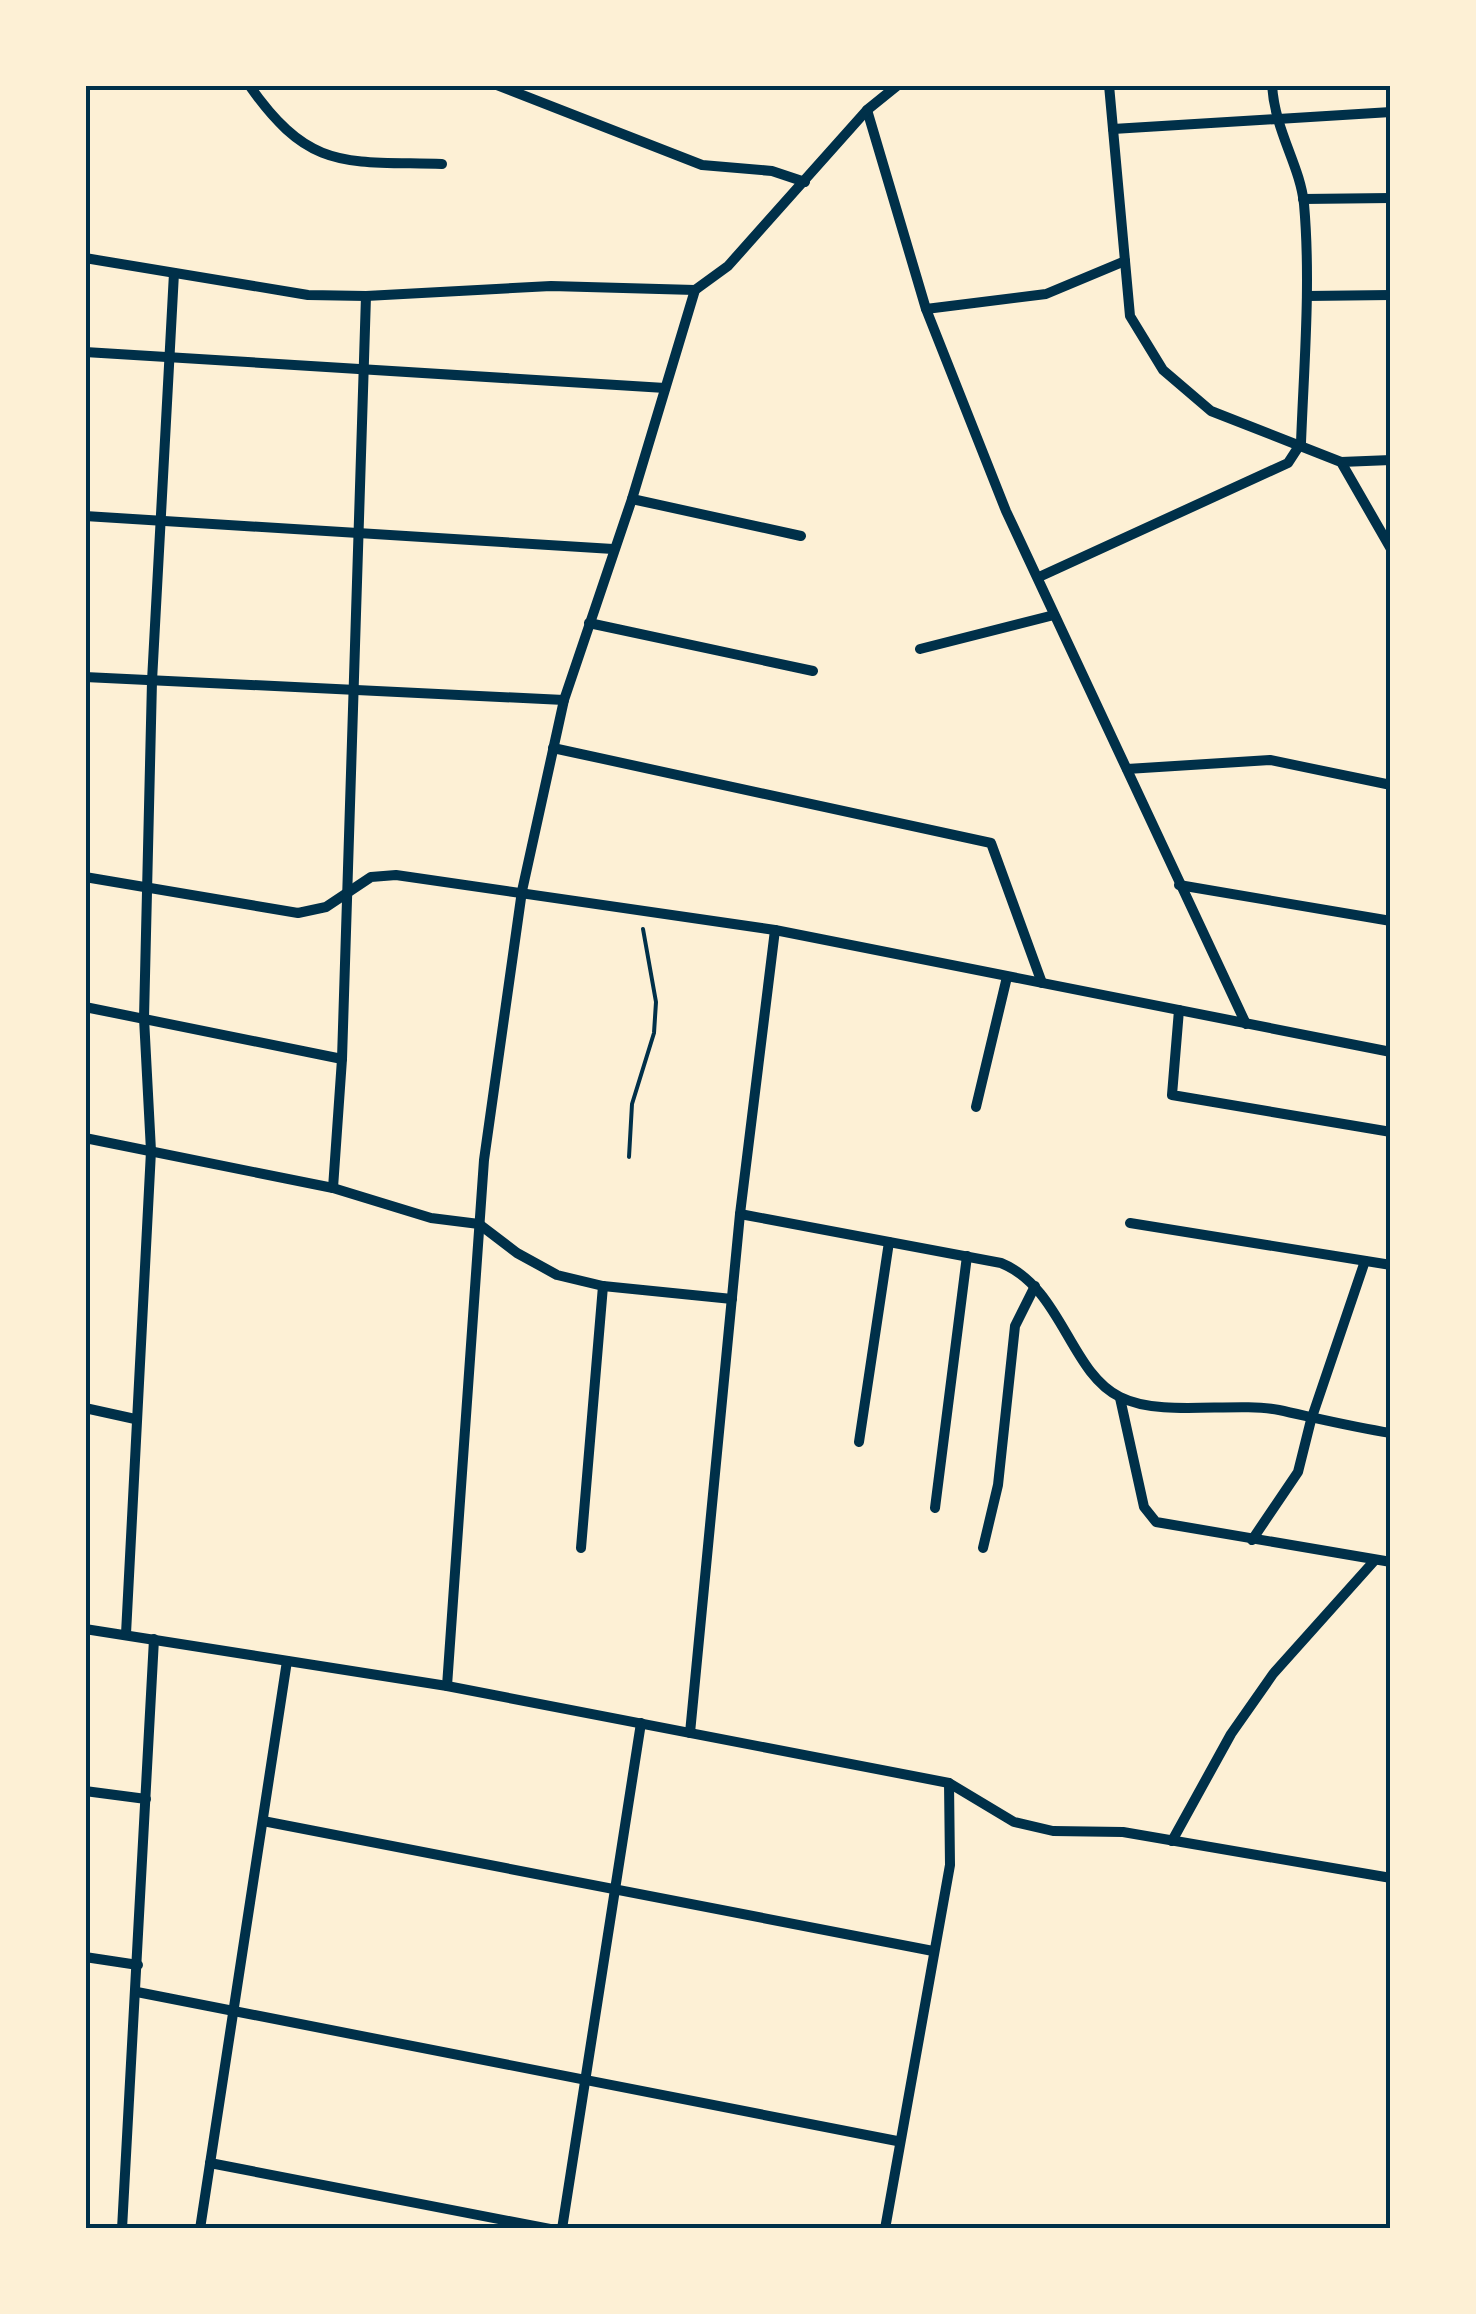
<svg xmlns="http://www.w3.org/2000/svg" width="1476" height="2314" viewBox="0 0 1476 2314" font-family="Mulish,sans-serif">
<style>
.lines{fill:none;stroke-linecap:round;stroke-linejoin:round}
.path{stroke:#003049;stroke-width:4}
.minor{stroke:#003049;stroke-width:10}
.neatline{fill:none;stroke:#003049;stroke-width:4}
</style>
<rect width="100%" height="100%" fill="#fdf0d5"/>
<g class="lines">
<!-- path -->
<path class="path" d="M629 1157 632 1104 654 1033 656 1002 643 929"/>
<!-- minor -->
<g class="minor">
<path d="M249 85C310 172 345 161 442 164"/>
<path d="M497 85 702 165 772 171 805 182"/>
<path d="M1109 85 1130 316 1163 370 1211 411 1341 462 1391 549"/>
<path d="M867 110 926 309 1006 511 1246 1024"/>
<path d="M1113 129 1391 112"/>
<path d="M1303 199 1391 198"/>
<path d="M85 258 308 295 366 296 551 286 695 290"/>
<path d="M1307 296 1391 295"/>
<path d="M926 309 1046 294 1125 261"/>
<path d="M85 352 665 388"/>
<path d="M1341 462 1391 460"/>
<path d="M632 499 801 536"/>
<path d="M85 516 613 549"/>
<path d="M1039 577 1288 463 1301 443C1304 364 1311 283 1304 204 1300 165 1275 132 1272 85"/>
<path d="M589 623 813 671"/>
<path d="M920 649 1054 615"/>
<path d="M85 677 564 700"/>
<path d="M553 748 991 843 1042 983"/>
<path d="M1127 769 1270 760 1391 785"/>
<path d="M85 877 298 913 326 907 371 877 396 875 775 930 1391 1052"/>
<path d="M1179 885 1391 921"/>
<path d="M85 1007 342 1059"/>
<path d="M1179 1010 1172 1095 1391 1132"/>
<path d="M976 1107 1007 977"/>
<path d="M85 1138 333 1188 431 1218 479 1224 517 1253 557 1275 603 1286 732 1299"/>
<path d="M333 1188 342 1059 366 296"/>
<path d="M740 1214 1001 1263C1062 1288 1070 1373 1120 1397 1162 1418 1233 1401 1279 1410 1316 1418 1353 1427 1391 1433"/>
<path d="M1130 1223 1391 1265"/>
<path d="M1120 1398 1144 1507 1156 1522 1391 1562"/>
<path d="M85 1408 135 1419"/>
<path d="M859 1442 889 1242"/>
<path d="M935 1508 967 1256"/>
<path d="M1252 1540 1298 1472 1311 1420 1365 1261"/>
<path d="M581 1548 603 1286"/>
<path d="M983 1548 998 1485 1015 1326 1035 1286"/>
<path d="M85 1629 447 1686 949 1783 1014 1822 1053 1831 1123 1832 1391 1878"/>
<path d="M126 1634 151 1151 144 1018 152 681 174 273"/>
<path d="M447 1686 484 1160 522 891 564 700 632 499 695 290 728 266 867 110 898 85"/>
<path d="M690 1733 740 1214 775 930"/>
<path d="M85 1791 146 1799"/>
<path d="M263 1821 933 1951"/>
<path d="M1172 1841 1231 1734 1273 1674 1375 1560"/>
<path d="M85 1957 138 1965"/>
<path d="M137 1992 897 2141"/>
<path d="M210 2163 550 2229"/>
<path d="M122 2229 154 1639"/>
<path d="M200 2229 287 1661"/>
<path d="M562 2229 641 1723"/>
<path d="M885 2229 950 1865 949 1783"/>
</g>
</g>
<!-- border -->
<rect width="1476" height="2314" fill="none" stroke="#fdf0d5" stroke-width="175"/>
<rect x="88" y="88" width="1300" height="2138" class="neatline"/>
</svg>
